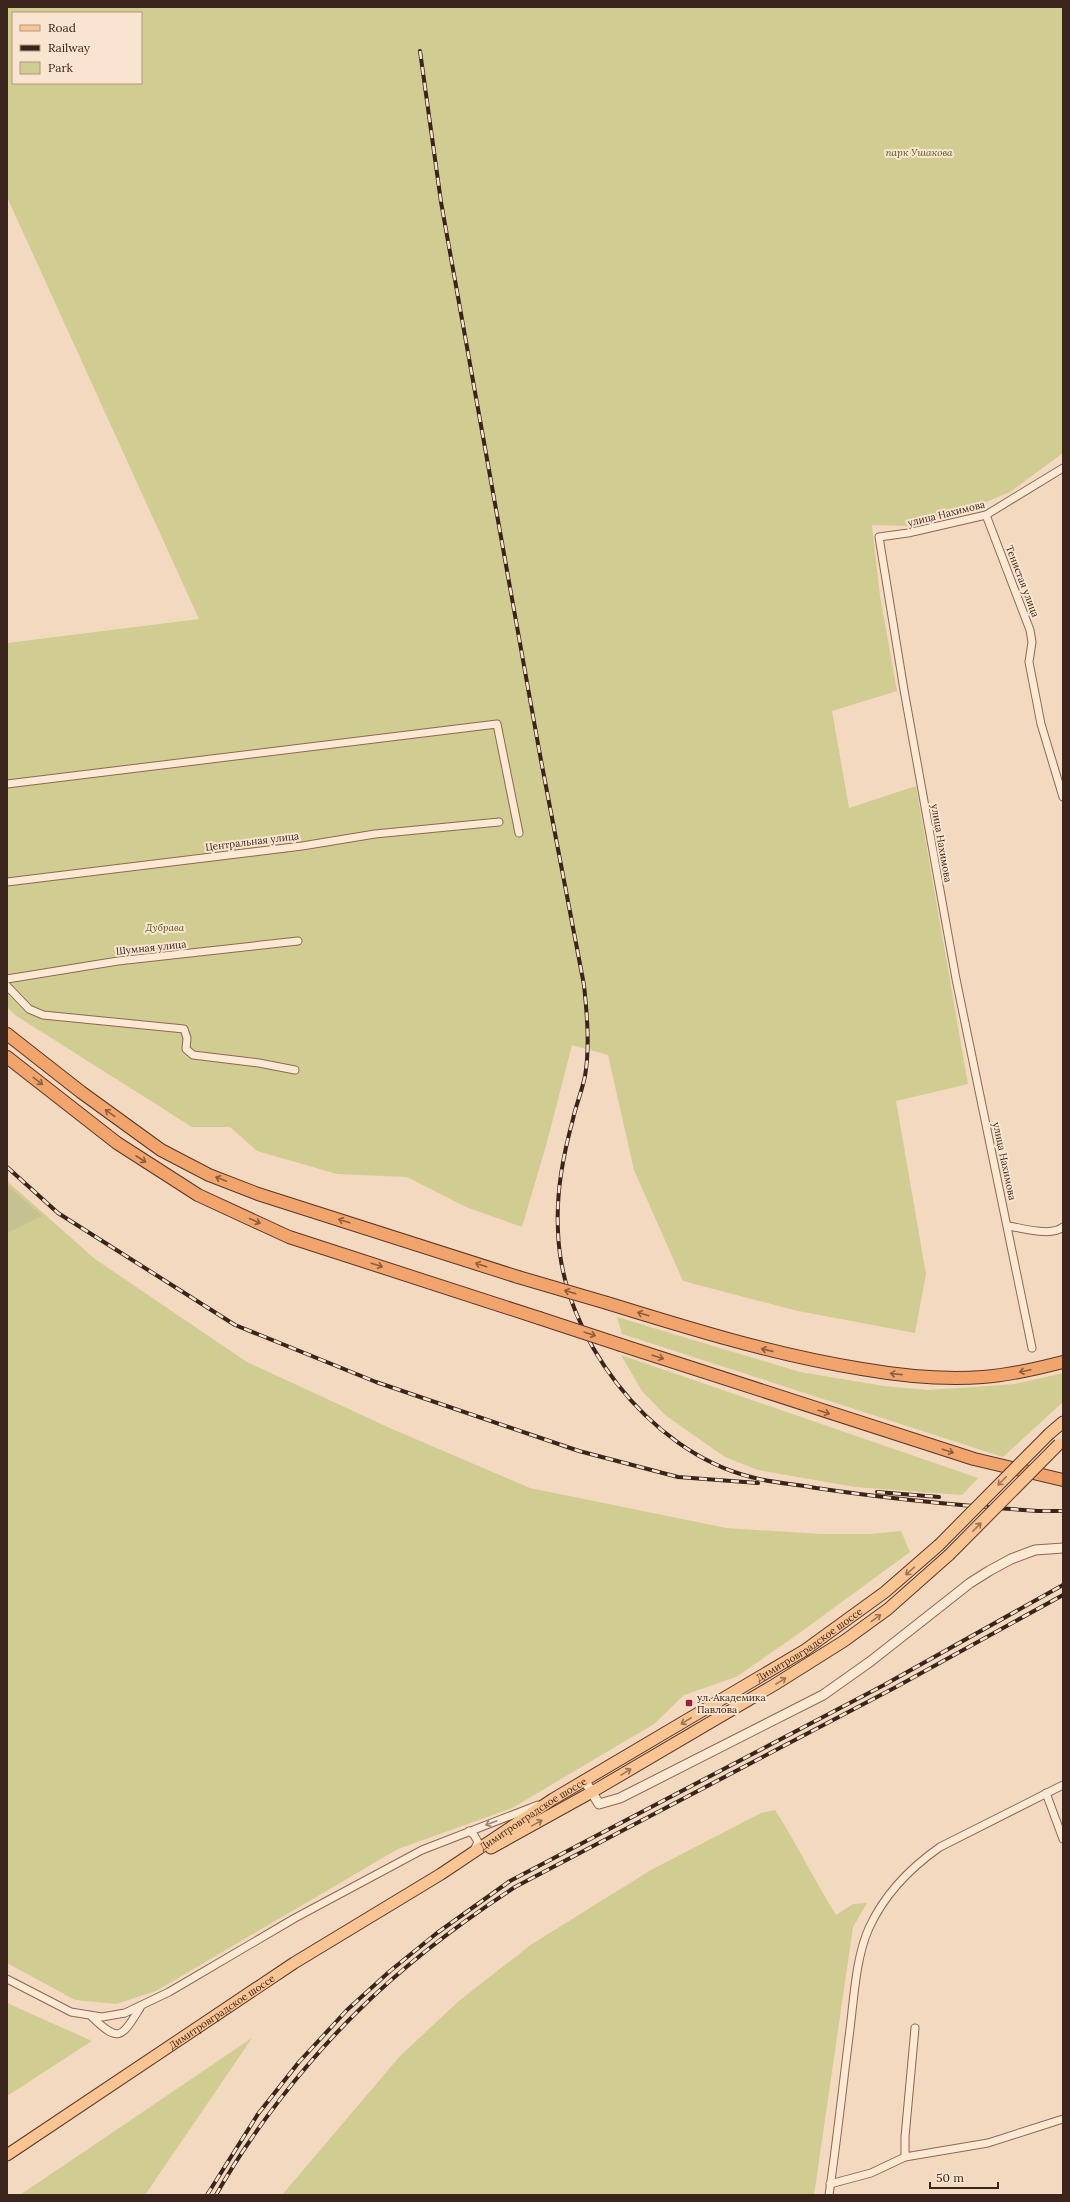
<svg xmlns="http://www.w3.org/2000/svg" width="1070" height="2202" viewBox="0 0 1070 2202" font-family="Lora,serif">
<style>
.green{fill:#d1cc92;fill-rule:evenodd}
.cemetery{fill:#c5c192}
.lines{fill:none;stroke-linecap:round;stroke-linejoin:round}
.minor-casing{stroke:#8d6855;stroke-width:9}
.tertiary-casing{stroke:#8d6855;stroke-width:11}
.primary-casing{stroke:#5a372a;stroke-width:13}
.trunk-casing{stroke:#5a372a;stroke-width:14}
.minor{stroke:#fce8d3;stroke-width:7}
.tertiary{stroke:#fce8d3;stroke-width:9}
.primary{stroke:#fac593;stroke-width:11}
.trunk{stroke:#f2a46d;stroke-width:12}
.rail-casing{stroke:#3b241b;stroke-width:4}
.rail{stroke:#f9e5cf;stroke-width:2.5;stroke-dasharray:8;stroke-linecap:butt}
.primary-bridge-casing{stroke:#5a372a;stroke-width:13;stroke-linecap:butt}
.trunk-bridge-casing{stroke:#5a372a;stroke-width:14;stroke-linecap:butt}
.primary-bridge{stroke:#fac593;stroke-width:11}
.trunk-bridge{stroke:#f2a46d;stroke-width:12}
.oneway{stroke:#8d5e40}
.oneway2{stroke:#9a7457}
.oneway3{stroke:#9c8677}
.poi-dot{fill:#a21f3a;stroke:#f9e5cf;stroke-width:1.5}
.labels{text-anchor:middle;stroke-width:4;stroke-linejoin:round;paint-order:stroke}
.park-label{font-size:10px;font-style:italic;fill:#565920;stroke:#f9e5cf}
.street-label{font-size:10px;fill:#3b241b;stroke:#f9e5cf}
.poi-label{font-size:10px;fill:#3b241b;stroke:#f9e5cf;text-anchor:start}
</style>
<rect width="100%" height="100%" fill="#f2d9bf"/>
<!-- green -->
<g class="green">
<path d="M7 7H1063V453L1010 492 959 513 910 526 872 525 880 596 897 691 832 711 849 808 916 786 968 1084 896 1101 926 1274 915 1333 798 1311 683 1281 634 1170 608 1055 572 1045 547 1142 522 1227 466 1207 407 1177 337 1174 257 1151 230 1127H192L15 1015 7 1007V643L199 619 7 197ZM13 13H141V83H13Z"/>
<path d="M7 1181 95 1259 247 1362 392 1429 530 1488 726 1528 821 1534H870L901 1531 910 1552 794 1637 736 1677 684 1695 654 1724 512 1808 398 1849 156 1991 116 2004 75 2000 7 1963Z"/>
<path d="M617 1317 800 1372 884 1386 927 1390 975 1387 1015 1384 1063 1373V1402L1003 1457 622 1334Z"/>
<path d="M621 1355 978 1478 962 1495 855 1487 758 1470 725 1457 665 1415 642 1391Z"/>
<path d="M775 1810C797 1844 814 1880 836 1915L853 1904 867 1903 853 1927 814 2195H282L400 2056 460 2000 532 1944 651 1870 761 1813Z"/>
<path d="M7 2003 92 2041 7 2096Z"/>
<path d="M252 2038 145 2195H20Z"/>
</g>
<!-- cemetery -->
<path class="cemetery" d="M7 1185 42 1216 7 1233Z"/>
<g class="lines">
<defs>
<g id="minor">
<path d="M986 515 1030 630 1032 642 1029 662 1041 724 1063 797"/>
<path d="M7 784 497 724 519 833"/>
<path d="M7 882 302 846 375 834 499 822"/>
<path d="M7 979 118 961 298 941"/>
<path d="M7 986 29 1009 43 1015 184 1029 187 1038 186 1049 193 1055 259 1063 295 1070"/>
<path d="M1008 1226C1023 1228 1051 1237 1063 1227"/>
<path d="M1032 1348 956 979 904 690 879 537 908 533 986 515 1063 468"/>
<path d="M1046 1793 1063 1839"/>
<path d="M469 1831 474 1835 478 1842 474 1850"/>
<path d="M7 1979 71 2012 102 2017 125 2013 169 1992 295 1918 422 1850 538 1805"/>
<path d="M92 2017C119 2043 121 2038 140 2008"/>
<path d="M915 2028 905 2137V2157L988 2143 1063 2119"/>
<path d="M830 2184 871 2173 905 2157"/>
<path d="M829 2195C837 2140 843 2084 850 2029 854 1997 856 1957 869 1928 885 1893 910 1868 940 1847L1063 1785"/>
</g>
<path id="tertiary" d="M585 1781 599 1804 620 1798 823 1695 871 1661 970 1583 989 1571 1011 1559 1035 1550 1063 1548"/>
<g id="primary">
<path d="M1049 1434 1063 1422"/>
<path d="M491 1848 592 1792 774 1685 844 1641 888 1609 949 1555"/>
<path id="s1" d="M7 2155 294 1963 441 1874 553 1799 805 1650 885 1592 939 1545"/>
</g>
<g id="trunk">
<path d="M7 1034 81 1092 161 1150 209 1175 258 1194 518 1277"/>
<path d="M7 1057 117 1143 198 1195 289 1237 539 1318"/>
<path d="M607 1303C691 1329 775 1355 862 1369 902 1376 942 1380 983 1377 1010 1375 1036 1369 1063 1362"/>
<path d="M621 1345 974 1459 1063 1480"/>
</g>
</defs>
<!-- minor casing -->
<use href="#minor" class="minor-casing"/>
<!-- tertiary casing -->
<use href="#tertiary" class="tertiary-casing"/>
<!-- primary casing -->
<use href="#primary" class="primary-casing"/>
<!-- trunk casing -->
<use href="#trunk" class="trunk-casing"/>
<!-- minor -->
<use href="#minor" class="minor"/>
<!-- tertiary -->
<use href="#tertiary" class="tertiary"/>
<!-- primary -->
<use href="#primary" class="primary"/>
<!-- trunk -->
<use href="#trunk" class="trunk"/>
<defs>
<g id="rail">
<path d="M420 51 441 202 540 755 584 985C587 1014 590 1047 585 1076 582 1091 576 1105 573 1119 563 1156 556 1192 558 1231 561 1336 648 1451 751 1477 772 1483 795 1484 816 1488 890 1499 964 1506 1038 1511H1063"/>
<path d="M7 1167 58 1213 235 1325 376 1382 579 1451 678 1477 758 1483"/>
<path d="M877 1492 939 1497"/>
<path d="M207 2195 258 2114 299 2062 347 2010 390 1971 437 1933 510 1881 884 1685 1063 1585"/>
<path d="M216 2195C252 2131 306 2062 358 2011 405 1964 460 1923 515 1887L896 1687 1063 1595"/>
</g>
</defs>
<!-- rail casing -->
<use href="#rail" class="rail-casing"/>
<!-- rail -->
<use href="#rail" class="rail"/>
<defs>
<g id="primary-bridge">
<path d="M939 1545 1049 1434"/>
<path d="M949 1555 1059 1444"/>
</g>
<g id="trunk-bridge">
<path d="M518 1277 607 1303"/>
<path d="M539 1318 621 1345"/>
</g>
</defs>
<!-- primary-bridge casing -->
<use href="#primary-bridge" class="primary-bridge-casing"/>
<!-- trunk-bridge casing -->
<use href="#trunk-bridge" class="trunk-bridge-casing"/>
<!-- primary-bridge -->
<use href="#primary-bridge" class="primary-bridge"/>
<!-- trunk-bridge -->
<use href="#trunk-bridge" class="trunk-bridge"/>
</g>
<!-- one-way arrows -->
<defs><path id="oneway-shaft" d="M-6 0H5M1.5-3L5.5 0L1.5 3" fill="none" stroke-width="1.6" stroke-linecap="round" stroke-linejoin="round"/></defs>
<g class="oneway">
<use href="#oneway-shaft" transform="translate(38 1081) rotate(38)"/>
<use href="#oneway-shaft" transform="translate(110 1113) rotate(-144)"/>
<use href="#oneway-shaft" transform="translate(141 1159) rotate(33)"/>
<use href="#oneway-shaft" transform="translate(221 1179) rotate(-158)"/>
<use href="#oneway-shaft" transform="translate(255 1221) rotate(24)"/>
<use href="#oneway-shaft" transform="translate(344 1221) rotate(-162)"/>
<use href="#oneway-shaft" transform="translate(377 1265) rotate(18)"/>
<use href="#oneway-shaft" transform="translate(481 1265) rotate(-162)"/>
<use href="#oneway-shaft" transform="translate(570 1292) rotate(-163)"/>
<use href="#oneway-shaft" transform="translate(643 1314) rotate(-163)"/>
<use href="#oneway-shaft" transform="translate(590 1334) rotate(18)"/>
<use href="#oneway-shaft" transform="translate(767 1350) rotate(-167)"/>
<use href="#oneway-shaft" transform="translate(658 1357) rotate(18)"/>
<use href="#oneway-shaft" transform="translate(1025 1371) rotate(168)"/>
<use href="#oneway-shaft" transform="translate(896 1374) rotate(-174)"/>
<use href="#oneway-shaft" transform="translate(824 1412) rotate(18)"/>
<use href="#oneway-shaft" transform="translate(948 1451) rotate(18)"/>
</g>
<g class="oneway2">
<use href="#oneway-shaft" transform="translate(1002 1481) rotate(135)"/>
<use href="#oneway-shaft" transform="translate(977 1527) rotate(-46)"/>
<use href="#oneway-shaft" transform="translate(910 1571) rotate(138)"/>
<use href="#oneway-shaft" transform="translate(876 1618) rotate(-36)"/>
<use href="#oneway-shaft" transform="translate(781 1681) rotate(-32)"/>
<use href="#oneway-shaft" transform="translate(686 1721) rotate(149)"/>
<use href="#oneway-shaft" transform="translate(626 1772) rotate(-31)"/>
<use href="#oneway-shaft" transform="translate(537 1823) rotate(-29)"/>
</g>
<use class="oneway3" href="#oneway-shaft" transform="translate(491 1823) rotate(160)"/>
<!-- markers -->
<rect class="poi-dot" x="685" y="1699" width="8" height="8" rx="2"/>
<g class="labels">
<!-- park labels -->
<g class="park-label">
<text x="919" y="156">парк Ушакова</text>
<text x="165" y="931">Дубрава</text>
</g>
<!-- street labels -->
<g class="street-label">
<text transform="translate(946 513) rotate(-14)" y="4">улица Нахимова</text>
<text transform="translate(1023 581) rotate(69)" y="4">Тенистая улица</text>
<text transform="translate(252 841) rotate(-7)" y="4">Центральная улица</text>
<text transform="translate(942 843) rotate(80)" y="4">улица Нахимова</text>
<text transform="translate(151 947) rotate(-6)" y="4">Шумная улица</text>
<text transform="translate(1005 1161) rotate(78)" y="4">улица Нахимова</text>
<text dy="4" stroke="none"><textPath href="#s1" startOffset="951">Димитровградское шоссе</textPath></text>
<text dy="4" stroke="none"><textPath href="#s1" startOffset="627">Димитровградское шоссе</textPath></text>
<text dy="4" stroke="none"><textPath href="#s1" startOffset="258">Димитровградское шоссе</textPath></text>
</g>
<!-- poi labels -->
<g class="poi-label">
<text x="697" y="1701">ул. Академика<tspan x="697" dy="12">Павлова</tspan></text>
</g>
</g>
<!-- border -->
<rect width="1070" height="2202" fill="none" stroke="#3b241b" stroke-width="16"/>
<!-- legend -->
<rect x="12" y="12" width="130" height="72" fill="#f9e5cf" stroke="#ad9887"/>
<rect x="20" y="25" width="20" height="6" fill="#fac593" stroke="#ad9887"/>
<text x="48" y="32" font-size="12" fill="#3b241b">Road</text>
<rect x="20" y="45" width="20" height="6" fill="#3b241b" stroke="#ad9887"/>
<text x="48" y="52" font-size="12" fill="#3b241b">Railway</text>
<rect x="20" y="62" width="20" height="12" fill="#d1cc92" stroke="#ad9887"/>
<text x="48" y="72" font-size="12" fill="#3b241b">Park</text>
<!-- scale -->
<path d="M930 2182v6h68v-6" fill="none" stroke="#3b241b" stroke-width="2"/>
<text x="936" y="2182" font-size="12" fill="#3b241b" stroke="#f9e5cf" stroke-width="3" paint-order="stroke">50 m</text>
</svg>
